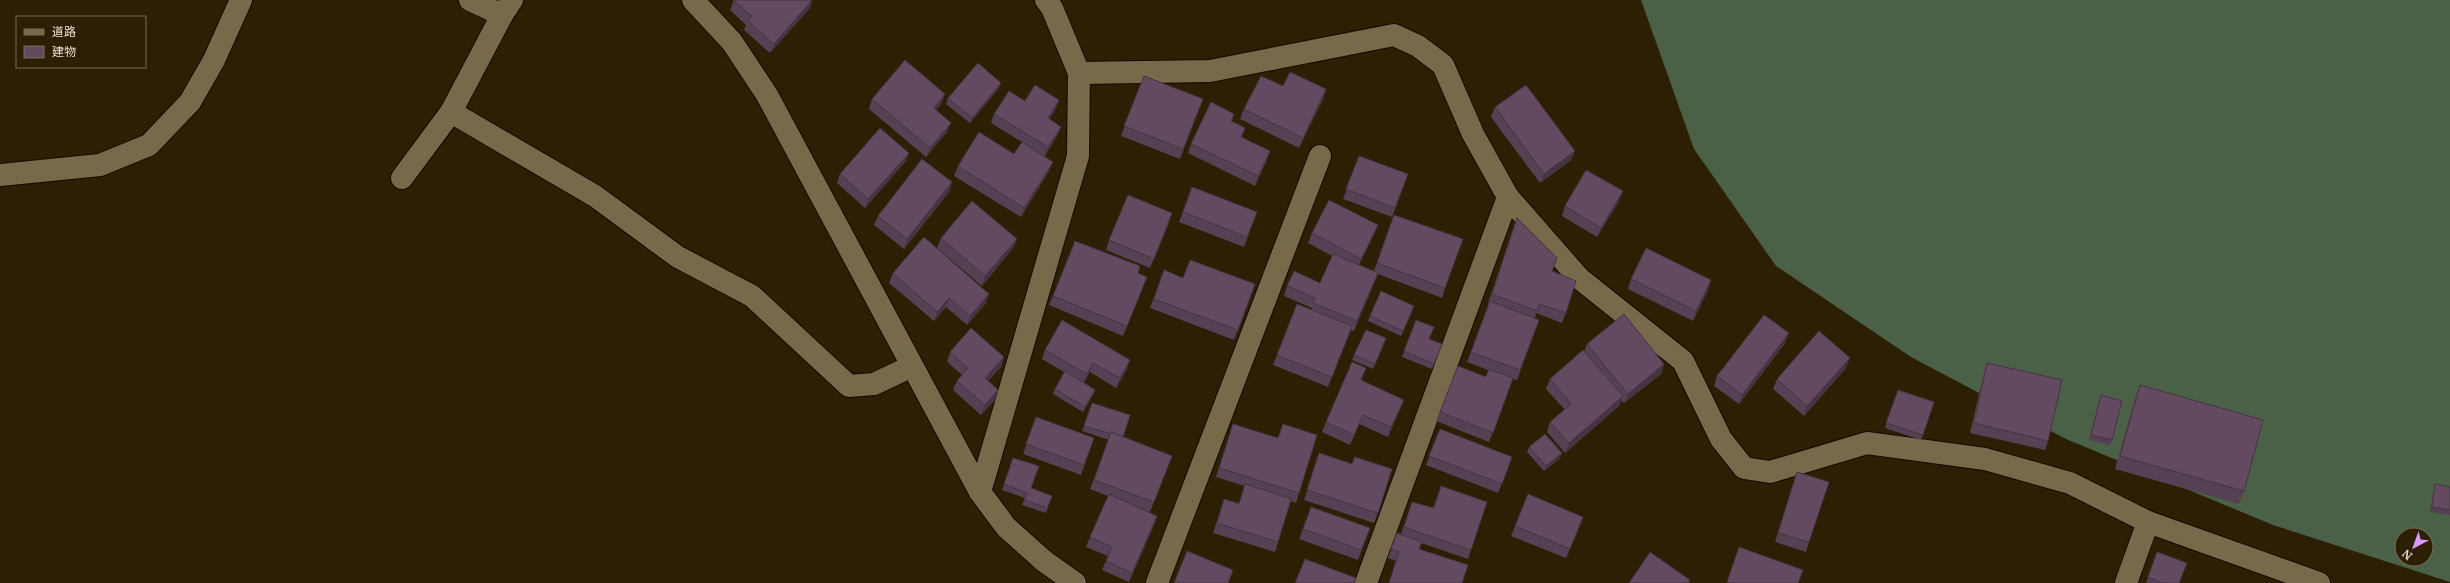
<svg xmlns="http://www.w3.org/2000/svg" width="2450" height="583" viewBox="0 0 2450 583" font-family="Merriweather,'Noto Sans JP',serif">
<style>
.forest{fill:#4a6047;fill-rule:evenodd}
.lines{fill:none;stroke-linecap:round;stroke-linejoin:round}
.minor-casing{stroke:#130900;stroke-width:24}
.tertiary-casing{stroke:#130900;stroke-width:24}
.minor{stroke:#78694b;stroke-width:22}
.tertiary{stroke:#78694b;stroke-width:22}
.wall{fill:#564053}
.shaded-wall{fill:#463443}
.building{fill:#644a60;stroke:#463443}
</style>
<rect width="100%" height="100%" fill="#2c1f03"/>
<!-- forest -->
<path class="forest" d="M1641 0H2450V582L2273 525 2066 439 1911 357 1776 266 1694 149ZM2402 535H2426V559H2402Z"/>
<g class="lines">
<defs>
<g id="minor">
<path d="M470 0 502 15 512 0"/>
<path d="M1079 73 1210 71 1394 35 1418 46 1443 65 1473 134 1508 197 1579 278 1683 361 1721 439 1744 468 1770 472 1867 443 1985 459 2070 483 2148 522 2319 583"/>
<path d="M451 112 595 196 678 257 752 296 849 386 874 384 912 366"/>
<path d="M0 175 100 165 149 145 190 102 214 60 241 0"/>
<path d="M402 178 451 112 502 15"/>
<path d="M980 492 1078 156 1079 73 1052 8 1046 0"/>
<path d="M1157 583 1320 156"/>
<path d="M1366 583 1508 197"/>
<path d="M2126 583 2148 522"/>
</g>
<path id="tertiary" d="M693 0 732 42 767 95 980 492 1006 527 1044 561 1075 583"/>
</defs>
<!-- minor casing -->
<use href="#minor" class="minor-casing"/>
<!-- tertiary casing -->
<use href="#tertiary" class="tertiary-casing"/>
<!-- minor -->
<use href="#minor" class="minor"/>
<!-- tertiary -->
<use href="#tertiary" class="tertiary"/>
</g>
<!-- wall -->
<g class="wall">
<path d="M734 0H812L810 8 770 53 744 30 746 25 730 10Z"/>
<path d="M1144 76 1203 99 1180 159 1121 136Z"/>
<path d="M1283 86 1326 89 1323 99 1299 148 1240 119 1244 109Z"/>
<path d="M999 88 970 123 946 104 948 98Z"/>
<path d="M872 99 941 104 936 110 947 132 926 157 869 109Z"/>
<path d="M1059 100 1055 110 1049 119 1061 127 1057 136 1045 156 1049 171 1021 217 954 176 958 166 1014 154 1022 142 991 123 994 114 1025 101Z"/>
<path d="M1495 107 1571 160 1540 183 1491 117Z"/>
<path d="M1234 114 1232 121 1245 128 1242 137 1267 160 1255 186 1188 153 1191 144Z"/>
<path d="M909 153 905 162 865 208 837 183 840 174Z"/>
<path d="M1359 156 1408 174 1392 217 1343 199Z"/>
<path d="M952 182 949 192 904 249 874 225 878 216Z"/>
<path d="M1192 187 1257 212 1244 247 1179 222Z"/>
<path d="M1619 201 1597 237 1562 216 1565 206Z"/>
<path d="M1394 215 1445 288 1442 298 1378 274 1354 331 1351 330 1328 387 1273 365 1277 355 1311 310 1312 308 1284 296 1287 286 1320 283 1332 256 1308 243 1312 233 1374 234 1359 265 1374 271Z"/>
<path d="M1517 218 1552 271 1566 313 1562 323 1536 313 1535 318 1539 320 1517 380 1513 379 1489 442 1436 421 1458 366 1486 377 1488 370 1467 362 1489 304 1488 303Z"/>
<path d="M1169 223 1150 268 1106 250 1109 240Z"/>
<path d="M941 238 1017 239 1013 248 982 286 937 248Z"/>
<path d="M1164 270 1183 278 1255 284 1234 340 1150 308Z"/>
<path d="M893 273 986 303 967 325 946 307 934 321 889 283Z"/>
<path d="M1138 273 1143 287 1123 336 1049 305 1053 296Z"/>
<path d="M1631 279 1711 280 1708 290 1693 321 1628 289Z"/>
<path d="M1412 312 1401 336 1368 321 1370 316Z"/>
<path d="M1416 320 1429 339 1440 350 1432 369 1402 357Z"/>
<path d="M1785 343 1739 404 1714 386 1717 376Z"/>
<path d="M1384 344 1373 369 1352 360 1354 355Z"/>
<path d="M1587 344 1664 364 1661 374 1624 403 1621 400 1619 406 1565 453 1547 432 1550 422 1565 410 1546 389 1550 379 1584 352Z"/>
<path d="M1045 350 1127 369 1116 388 1090 372 1084 382 1095 390 1093 395 1083 412 1053 394 1055 389 1064 372 1042 359Z"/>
<path d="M950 352 1004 357 1001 367 988 381 998 390 995 400 981 415 953 390 957 381 962 375 947 362Z"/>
<path d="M1987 363 2048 441 2045 450 1970 433 1984 372Z"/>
<path d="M1846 368 1804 416 1773 389 1777 379Z"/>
<path d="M1361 381 1400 409 1388 437 1359 424 1350 445 1322 432 1326 422Z"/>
<path d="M2140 385 2244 491 2239 504 2115 469 2135 398Z"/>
<path d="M1898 390 1934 402 1921 440 1885 428Z"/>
<path d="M2101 395 2112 440 2110 445 2089 440Z"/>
<path d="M1092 403 1123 437 1172 456 1150 512 1139 508 1154 525 1129 582 1102 570 1108 556 1086 547 1090 537 1108 496 1090 489 1109 440 1082 431Z"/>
<path d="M1036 417 1094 438 1081 475 1023 454Z"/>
<path d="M1233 424 1299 493 1296 503 1291 501 1275 552 1213 533 1224 499 1239 503 1245 486 1216 477Z"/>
<path d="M1440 429 1512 457 1498 493 1426 465Z"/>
<path d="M1529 447 1560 458 1544 471 1527 452Z"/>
<path d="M1319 453 1352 464 1355 457 1378 513 1374 523 1304 500Z"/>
<path d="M1013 458 1031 488 1052 496 1046 513 1022 505 1025 498 1002 490Z"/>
<path d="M1797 472 1809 542 1806 552 1775 542Z"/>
<path d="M2435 484 2450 487V515L2430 512 2434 489Z"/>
<path d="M1441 486 1471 550 1468 559 1421 543 1419 549 1462 583H1389L1396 561 1388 558 1397 533 1401 534 1412 502 1433 508Z"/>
<path d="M1311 507 1370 528 1358 560 1299 539Z"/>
<path d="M1515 526H1580L1566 558 1511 536Z"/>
<path d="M2157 552 2179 583H2146Z"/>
</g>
<!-- shaded-wall -->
<g class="shaded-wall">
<path d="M812 0 810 8 770 53 774 44Z"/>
<path d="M1001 83 999 88 970 123 972 118Z"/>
<path d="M1326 89 1323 99 1299 148 1303 138Z"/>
<path d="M945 94 941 104 930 117 934 108Z"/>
<path d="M1059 100 1055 110 1044 128 1048 118Z"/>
<path d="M951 123 947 132 926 157 930 148Z"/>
<path d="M1061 127 1057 136 1044 157 1048 147Z"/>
<path d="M1270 151 1267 160 1255 186 1258 176Z"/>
<path d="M1575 151 1571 160 1540 183 1544 174Z"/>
<path d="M909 153 905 162 865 208 868 199Z"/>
<path d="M1053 162 1049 171 1021 217 1024 208Z"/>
<path d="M952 182 949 192 904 249 907 239Z"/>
<path d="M1623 191 1619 201 1597 237 1601 228Z"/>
<path d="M1172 213 1169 223 1150 268 1154 259Z"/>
<path d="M1378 225 1374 234 1357 268 1361 259Z"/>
<path d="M1017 239 1013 248 982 286 985 276Z"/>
<path d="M1378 273 1374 282 1354 331 1357 321Z"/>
<path d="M1711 280 1708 290 1693 321 1696 311Z"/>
<path d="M989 294 986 303 967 325 970 316Z"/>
<path d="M949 298 946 307 934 321 937 312Z"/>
<path d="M1789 333 1785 343 1739 404 1742 395Z"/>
<path d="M1004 357 1001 367 982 388 985 378Z"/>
<path d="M1850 358 1846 368 1804 416 1807 406Z"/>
<path d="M1130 360 1127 369 1116 388 1120 378Z"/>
<path d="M1093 363 1090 372 1083 383 1087 374Z"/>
<path d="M1664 364 1661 374 1624 403 1628 394Z"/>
<path d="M998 390 995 400 981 415 985 405Z"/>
<path d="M1095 390 1093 395 1083 412 1085 407Z"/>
<path d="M1623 396 1619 406 1565 453 1569 443Z"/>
<path d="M1404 400 1400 409 1388 437 1391 427Z"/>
<path d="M1562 453 1560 458 1544 471 1546 466Z"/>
<path d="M1157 516 1154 525 1129 582 1132 573Z"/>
<path d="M1583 517 1580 526 1566 558 1570 549Z"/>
</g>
<!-- building -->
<g class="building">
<path d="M733 0H812L774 44 748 21 752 16Z"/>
<path d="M905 60 945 94 934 108 951 123 930 148 872 99Z"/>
<path d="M978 63 1001 83 972 118 948 98Z"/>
<path d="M1290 72 1326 89 1303 138 1244 109 1261 76 1283 86Z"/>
<path d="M1144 76 1203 99 1183 149 1124 126Z"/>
<path d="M1035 85 1059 100 1048 118 1061 127 1048 147 994 114 1009 91 1025 101Z"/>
<path d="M1526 85 1575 151 1544 174 1495 107Z"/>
<path d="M1211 102 1234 114 1231 121 1245 128 1241 137 1270 151 1258 176 1191 144Z"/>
<path d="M880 128 909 153 868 199 840 174Z"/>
<path d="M979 132 1014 154 1022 142 1053 162 1024 208 958 166Z"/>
<path d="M1359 156 1408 174 1395 208 1346 189Z"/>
<path d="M922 159 952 182 907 239 878 216Z"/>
<path d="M1586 170 1623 191 1601 228 1565 206Z"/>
<path d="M1192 187 1257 212 1247 237 1183 212Z"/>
<path d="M1128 195 1172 213 1154 259 1109 240Z"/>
<path d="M1329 200 1378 225 1361 259 1312 233Z"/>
<path d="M972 201 1017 239 985 276 941 238Z"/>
<path d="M1394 215 1463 239 1445 288 1377 263Z"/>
<path d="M1517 218 1557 258 1552 271 1576 281 1566 313 1539 304 1537 311 1492 294Z"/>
<path d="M924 237 989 294 970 316 949 298 937 312 893 273Z"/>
<path d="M1075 241 1140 266 1138 273 1147 277 1127 326 1053 296Z"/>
<path d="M1646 248 1711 280 1696 311 1631 279Z"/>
<path d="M1333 254 1378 273 1357 321 1313 303 1315 298 1287 286 1294 271 1320 283Z"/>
<path d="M1190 260 1255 284 1238 330 1154 299 1164 270 1183 278Z"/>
<path d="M1381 291 1414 306 1403 331 1370 316Z"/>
<path d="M1490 301 1539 320 1520 370 1471 352Z"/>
<path d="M1297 304 1352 326 1332 377 1277 355Z"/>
<path d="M1624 314 1664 364 1628 394 1587 344Z"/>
<path d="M1764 315 1789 333 1742 395 1717 376Z"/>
<path d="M1062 320 1130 360 1120 378 1093 363 1087 374 1045 350Z"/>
<path d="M1416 320 1434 327 1429 339 1442 344 1434 364 1404 351Z"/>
<path d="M971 328 1004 357 985 378 998 390 985 405 957 381 968 368 950 352Z"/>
<path d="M1366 330 1386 338 1375 364 1354 355Z"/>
<path d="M1819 331 1850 358 1807 406 1777 379Z"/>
<path d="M1583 350 1623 396 1569 443 1550 422 1571 404 1550 379Z"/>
<path d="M1352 362 1366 368 1361 380 1404 400 1391 427 1363 415 1354 435 1326 422Z"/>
<path d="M1987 363 2062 380 2048 441 1974 423Z"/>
<path d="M1458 366 1486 377 1489 369 1513 378 1493 433 1440 412Z"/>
<path d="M1065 371 1095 390 1085 407 1055 389Z"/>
<path d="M2140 385 2263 420 2244 491 2120 456Z"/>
<path d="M1898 390 1934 402 1923 435 1886 423Z"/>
<path d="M2101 395 2122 401 2112 440 2091 435Z"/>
<path d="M1092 403 1130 415 1123 437 1111 432V434L1084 426Z"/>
<path d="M1036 417 1094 438 1084 465 1026 444Z"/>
<path d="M1233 424 1278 438 1283 424 1317 435 1299 493 1219 468Z"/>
<path d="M1440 429 1512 457 1502 484 1429 456Z"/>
<path d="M1111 432 1172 456 1154 502 1094 480Z"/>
<path d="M1545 434 1562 453 1546 466 1529 447Z"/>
<path d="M1319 453 1352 464 1355 457 1392 469 1378 513 1307 490Z"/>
<path d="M1013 458 1039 466 1031 488 1052 496 1047 508 1024 500 1027 493 1004 484Z"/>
<path d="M1797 472 1829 482 1809 542 1778 533Z"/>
<path d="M1245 484 1291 499 1278 542 1217 523 1224 499 1239 504Z"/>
<path d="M2435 484 2450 487V510L2432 507Z"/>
<path d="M1441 486 1487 502 1471 550 1404 527 1412 502 1434 508Z"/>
<path d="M1109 494 1157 516 1132 573 1106 561 1112 547 1090 537Z"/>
<path d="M1528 494 1583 517 1570 549 1515 526Z"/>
<path d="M1311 507 1370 528 1361 550 1303 529Z"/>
<path d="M1397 533 1422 542 1419 549 1468 565 1462 583H1389L1399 552 1391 549Z"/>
<path d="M1739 547 1803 570 1798 583H1730L1727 582Z"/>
<path d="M1187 551 1233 570 1228 583H1174Z"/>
<path d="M1650 552 1690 580 1688 583H1629Z"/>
<path d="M2157 552 2187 563 2179 583H2162L2148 577Z"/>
<path d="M1305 559 1356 578 1354 583H1295Z"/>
</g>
<!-- legend -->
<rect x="16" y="16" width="130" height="52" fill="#2c1f03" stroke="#786d55"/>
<rect x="24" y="29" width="20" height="6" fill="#78694b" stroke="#786d55"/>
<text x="52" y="36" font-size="12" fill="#eae1d1">道路</text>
<rect x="24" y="46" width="20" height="12" fill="#644a60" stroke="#786d55"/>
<text x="52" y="56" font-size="12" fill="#eae1d1">建物</text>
<!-- north arrow -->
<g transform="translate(2414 547) rotate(221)"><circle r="19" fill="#2c1f03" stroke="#786d55"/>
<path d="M0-3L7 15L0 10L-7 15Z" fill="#d79bf9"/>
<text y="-6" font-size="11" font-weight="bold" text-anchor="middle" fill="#eae1d1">N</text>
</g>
</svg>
